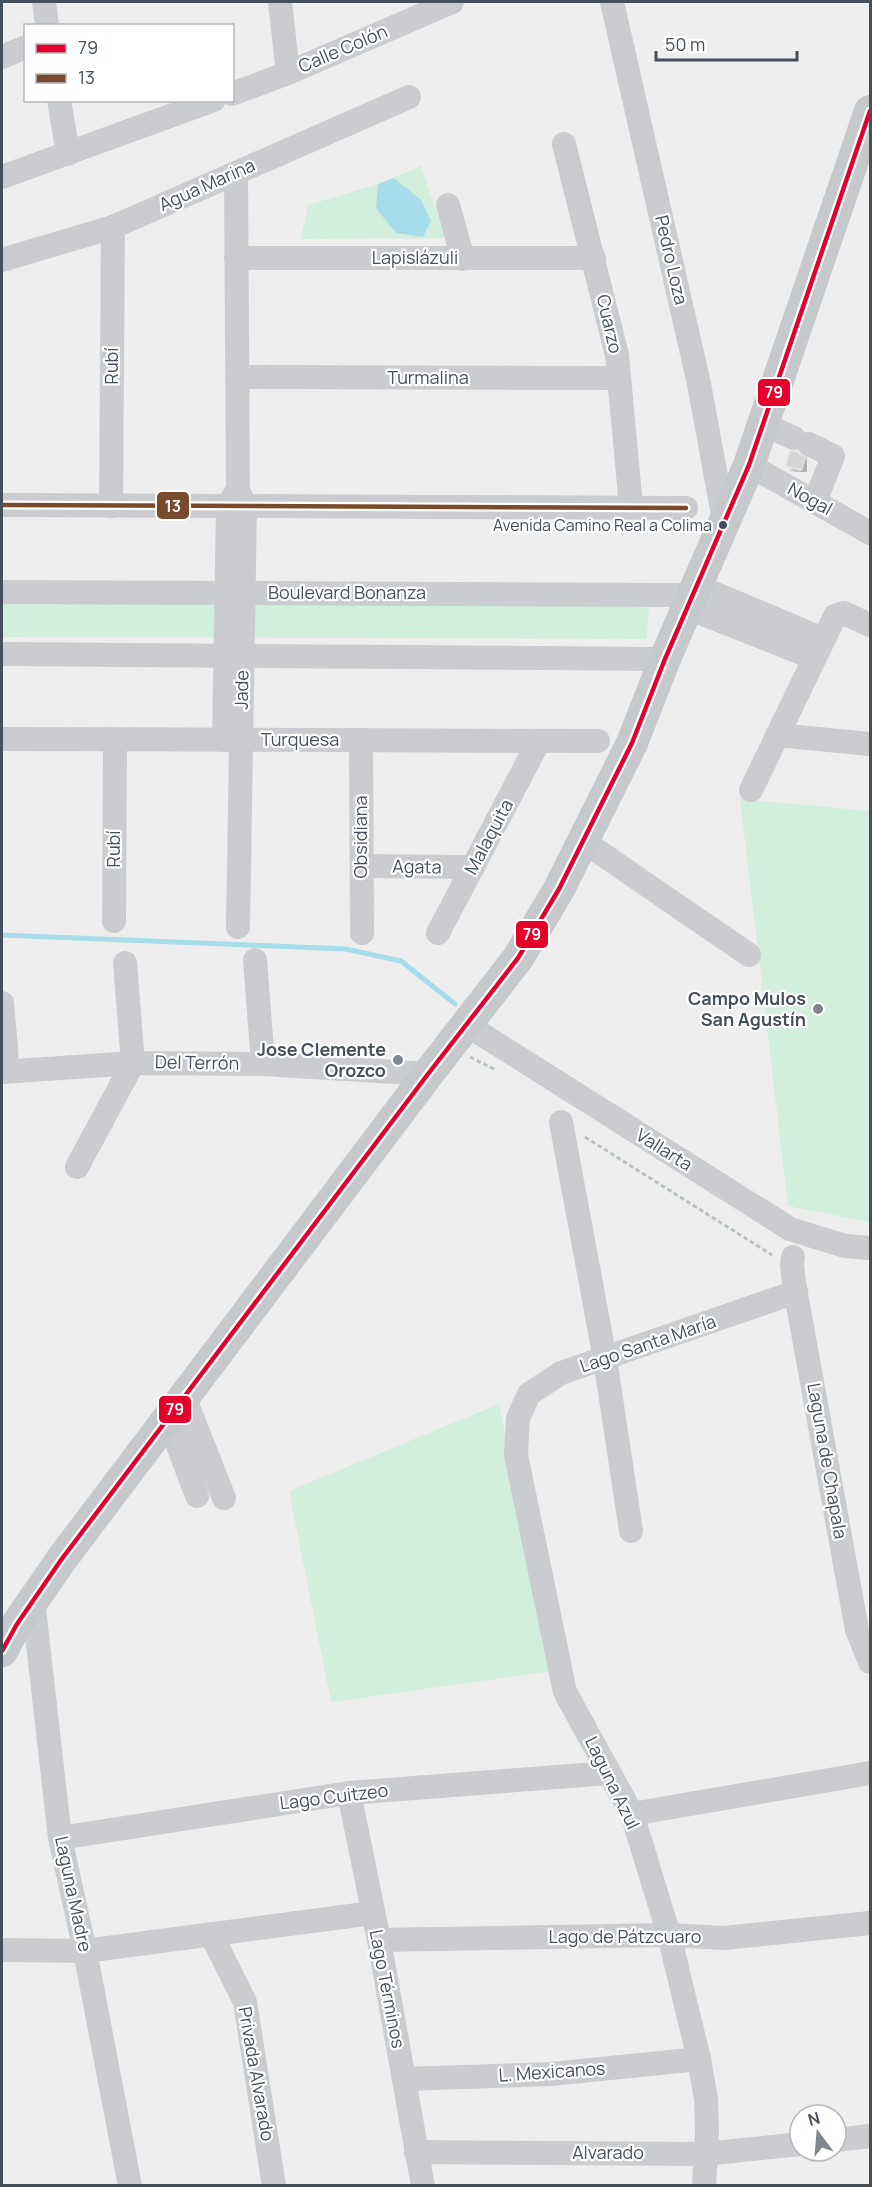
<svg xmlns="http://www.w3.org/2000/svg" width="872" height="2187" viewBox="0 0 872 2187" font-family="Manrope,sans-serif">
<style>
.green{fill:#d2eedc}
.water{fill:#a7ddeb}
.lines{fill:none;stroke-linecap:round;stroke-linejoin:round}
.stream{stroke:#a7ddeb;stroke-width:5}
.building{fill:#d6d6d8;stroke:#e0e0e1;stroke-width:1.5;filter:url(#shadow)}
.path{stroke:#b7c3bf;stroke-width:3;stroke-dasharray:4.5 3;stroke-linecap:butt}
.minor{stroke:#cacccf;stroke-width:24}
.major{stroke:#c5c9cc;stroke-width:32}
.bus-1-casing{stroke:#fff;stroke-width:9}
.bus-2-casing{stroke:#fff;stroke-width:9}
.bus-1{stroke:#e4002b;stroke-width:4.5}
.bus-2{stroke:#7a4b2a;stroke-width:4.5}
.bus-dot{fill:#45505a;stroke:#fff;stroke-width:2}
.poi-dot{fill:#80878e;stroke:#fff;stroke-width:2}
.labels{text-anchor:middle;stroke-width:4.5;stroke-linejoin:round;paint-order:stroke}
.bus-label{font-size:16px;fill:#45505a;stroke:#fff;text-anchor:end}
.street-label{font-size:18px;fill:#45505a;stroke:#fff}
.poi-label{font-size:18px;font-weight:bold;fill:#45505a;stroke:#fff;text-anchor:end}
.line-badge{stroke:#fff;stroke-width:2}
.badge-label{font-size:16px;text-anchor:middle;font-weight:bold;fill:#fff}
</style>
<defs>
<filter id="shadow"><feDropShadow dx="6" dy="4" stdDeviation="1.5" flood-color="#0004"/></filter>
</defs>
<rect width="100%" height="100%" fill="#efeeee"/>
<!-- green -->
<g class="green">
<path d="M421 166 445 238 301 239 308 205 378 184Z"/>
<path d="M2 597 649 601 647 639 2 637Z"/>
<path d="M740 799 870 811V1222L788 1206Z"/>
<path d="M499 1404 552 1671 331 1702 289 1491Z"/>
</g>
<!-- water -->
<path class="water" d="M394 178 421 200 431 221 423 237 396 233 376 208 378 184Z"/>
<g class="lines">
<!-- stream -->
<path class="stream" d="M2 935 346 949 401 961 455 1004"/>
</g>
<!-- building -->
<path class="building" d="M790 451 797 452 805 458 801 470 786 466Z"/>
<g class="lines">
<!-- path -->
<g class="path">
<path d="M470 1057 494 1069"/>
<path d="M585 1137 772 1255"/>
</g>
<!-- minor -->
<g class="minor">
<path d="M44 2 47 26"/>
<path d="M280 2 288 73"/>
<path d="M612 2 699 384 724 520"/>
<path d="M2 57 26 47"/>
<path d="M232 94 288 73 452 2"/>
<path d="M59 100 68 154"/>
<path d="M564 144 617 355 631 507"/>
<path d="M236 173 238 490 245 505 238 927"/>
<path d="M2 177 214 100"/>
<path d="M448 205 463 259"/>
<path d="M236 258H594"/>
<path d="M2 260 113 227 409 97"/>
<path d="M237 377 619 378"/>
<path d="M763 424 794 438"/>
<path d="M809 444 833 456 815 502"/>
<path d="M749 465 870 533"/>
<path d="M2 505 686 508"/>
<path d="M111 506 113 227"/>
<path d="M697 586 823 639"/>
<path d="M2 592 693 595"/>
<path d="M688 608 814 658"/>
<path d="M2 654 665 659"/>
<path d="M777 735 870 744"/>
<path d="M2 739 598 741"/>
<path d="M224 740 228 505 236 492"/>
<path d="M361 740 362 933"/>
<path d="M751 790 835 616 844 613 870 625"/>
<path d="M583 841 749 955"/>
<path d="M362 866 473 867"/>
<path d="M114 921 115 740"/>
<path d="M438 933 539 741"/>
<path d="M255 960 263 1064"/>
<path d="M2 1003 8 1071"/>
<path d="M467 1025 790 1229 845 1246 870 1248"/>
<path d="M2 1072 133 1063 263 1064 428 1074"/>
<path d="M561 1122 605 1359 631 1531"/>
<path d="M77 1167 133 1063 125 963"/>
<path d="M793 1257 792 1265 794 1283 857 1630 870 1662"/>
<path d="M184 1397 224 1498"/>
<path d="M168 1419 197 1496"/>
<path d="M33 1600 60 1838 85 1951 130 2186"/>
<path d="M349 1793 379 1940 423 2186"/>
<path d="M632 1814 870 1773"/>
<path d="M60 1838 349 1793 609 1773"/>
<path d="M211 1934 245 2002 274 2186"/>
<path d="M379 1940 669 1935 724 1938 870 1923"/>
<path d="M2 1950 85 1951 373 1913"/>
<path d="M404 2079 551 2074 699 2059"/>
<path d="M836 2140 870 2136"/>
<path d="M416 2152 705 2154 800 2144"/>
<path d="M704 2186 707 2131 706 2099 699 2059 669 1935 632 1814 565 1692 516 1455 518 1418 529 1394 561 1373 796 1292"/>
</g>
<!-- major -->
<path class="major" d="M2 1651 17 1624 61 1560 428 1074 518 958 559 889 632 743 665 659 749 465 870 111"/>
<defs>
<path id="bus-1" d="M2 1651 17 1624 61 1560 428 1074 518 958 559 889 632 743 665 659 749 465 870 111"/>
<path id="bus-2" d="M2 505 686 508"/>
</defs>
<!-- bus-1 casing -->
<use href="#bus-1" class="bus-1-casing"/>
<!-- bus-2 casing -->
<use href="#bus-2" class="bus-2-casing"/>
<!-- bus-1 -->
<use href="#bus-1" class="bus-1"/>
<!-- bus-2 -->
<use href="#bus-2" class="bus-2"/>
</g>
<!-- markers -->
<circle class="bus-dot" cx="723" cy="525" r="5"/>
<g class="poi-dot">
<circle cx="818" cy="1009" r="6"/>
<circle cx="398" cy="1060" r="6"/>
</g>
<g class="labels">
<!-- bus labels -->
<g class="bus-label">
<text x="712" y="531">Avenida Camino Real a Colima</text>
</g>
<!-- street labels -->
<g class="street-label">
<text transform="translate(343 49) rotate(-23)" y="6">Calle Colón</text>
<text transform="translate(207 185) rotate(-24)" y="6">Agua Marina</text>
<text x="415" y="264">Lapislázuli</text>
<text transform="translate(671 260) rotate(77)" y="6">Pedro Loza</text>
<text transform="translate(609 324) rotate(77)" y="6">Cuarzo</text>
<text transform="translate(112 366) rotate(-90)" y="6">Rubí</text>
<text x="428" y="384">Turmalina</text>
<text transform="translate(810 499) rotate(29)" y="6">Nogal</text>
<text x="347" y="599">Boulevard Bonanza</text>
<text transform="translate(242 690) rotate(-89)" y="6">Jade</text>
<text x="300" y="746">Turquesa</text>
<text transform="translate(361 837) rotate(-90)" y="6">Obsidiana</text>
<text transform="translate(489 837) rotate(-62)" y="6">Malaquita</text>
<text transform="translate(114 849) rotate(-90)" y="6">Rubí</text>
<text transform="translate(417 867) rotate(1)" y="6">Agata</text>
<text transform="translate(197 1063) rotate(1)" y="6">Del Terrón</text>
<text transform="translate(664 1150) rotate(32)" y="6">Vallarta</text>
<text transform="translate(648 1344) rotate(-19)" y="6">Lago Santa María</text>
<text transform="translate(827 1461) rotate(80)" y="6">Laguna de Chapala</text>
<text transform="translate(612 1783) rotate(64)" y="6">Laguna Azul</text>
<text transform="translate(334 1797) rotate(-7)" y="6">Lago Cuitzeo</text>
<text transform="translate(73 1894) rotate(78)" y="6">Laguna Madre</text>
<text x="625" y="1943">Lago de Pátzcuaro</text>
<text transform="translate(387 1989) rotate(79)" y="6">Lago Términos</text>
<text transform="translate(552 2072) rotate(-4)" y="6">L. Mexicanos</text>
<text transform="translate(256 2074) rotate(80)" y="6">Privada Alvarado</text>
<text x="608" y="2159">Alvarado</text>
</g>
<!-- poi labels -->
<g class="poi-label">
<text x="806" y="1005">Campo Mulos<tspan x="806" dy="21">San Agustín</tspan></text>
<text x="386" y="1056">Jose Clemente<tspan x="386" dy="21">Orozco</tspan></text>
</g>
</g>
<g class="line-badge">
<rect x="757" y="378" width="34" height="29" rx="6" fill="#e4002b"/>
<rect x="156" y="491" width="34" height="29" rx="6" fill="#7a4b2a"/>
<rect x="515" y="920" width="34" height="29" rx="6" fill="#e4002b"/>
<rect x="158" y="1395" width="34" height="29" rx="6" fill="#e4002b"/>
</g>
<g class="badge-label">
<text x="774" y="398">79</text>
<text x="173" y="512">13</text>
<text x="532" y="940">79</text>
<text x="175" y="1415">79</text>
</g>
<!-- border -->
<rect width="872" height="2187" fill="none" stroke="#45505a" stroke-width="6"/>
<!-- legend -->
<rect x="24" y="24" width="210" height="78" fill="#ffffff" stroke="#b5b9bd" stroke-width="1.5"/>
<rect x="36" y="44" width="30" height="9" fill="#e4002b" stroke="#b5b9bd" stroke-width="1.5"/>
<text x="78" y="54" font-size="18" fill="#45505a">79</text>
<rect x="36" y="74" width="30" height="9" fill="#7a4b2a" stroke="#b5b9bd" stroke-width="1.5"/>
<text x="78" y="84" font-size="18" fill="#45505a">13</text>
<!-- north arrow -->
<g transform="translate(818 2133) rotate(344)"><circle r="28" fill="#ffffff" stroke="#b5b9bd" stroke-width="1.5"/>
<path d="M0-4.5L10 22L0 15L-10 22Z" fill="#80878e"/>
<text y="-9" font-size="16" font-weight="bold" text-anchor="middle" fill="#45505a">N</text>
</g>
<!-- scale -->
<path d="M656 51v9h141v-9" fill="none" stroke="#45505a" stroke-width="3"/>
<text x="665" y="51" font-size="18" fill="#45505a" stroke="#ffffff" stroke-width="4.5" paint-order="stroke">50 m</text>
</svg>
